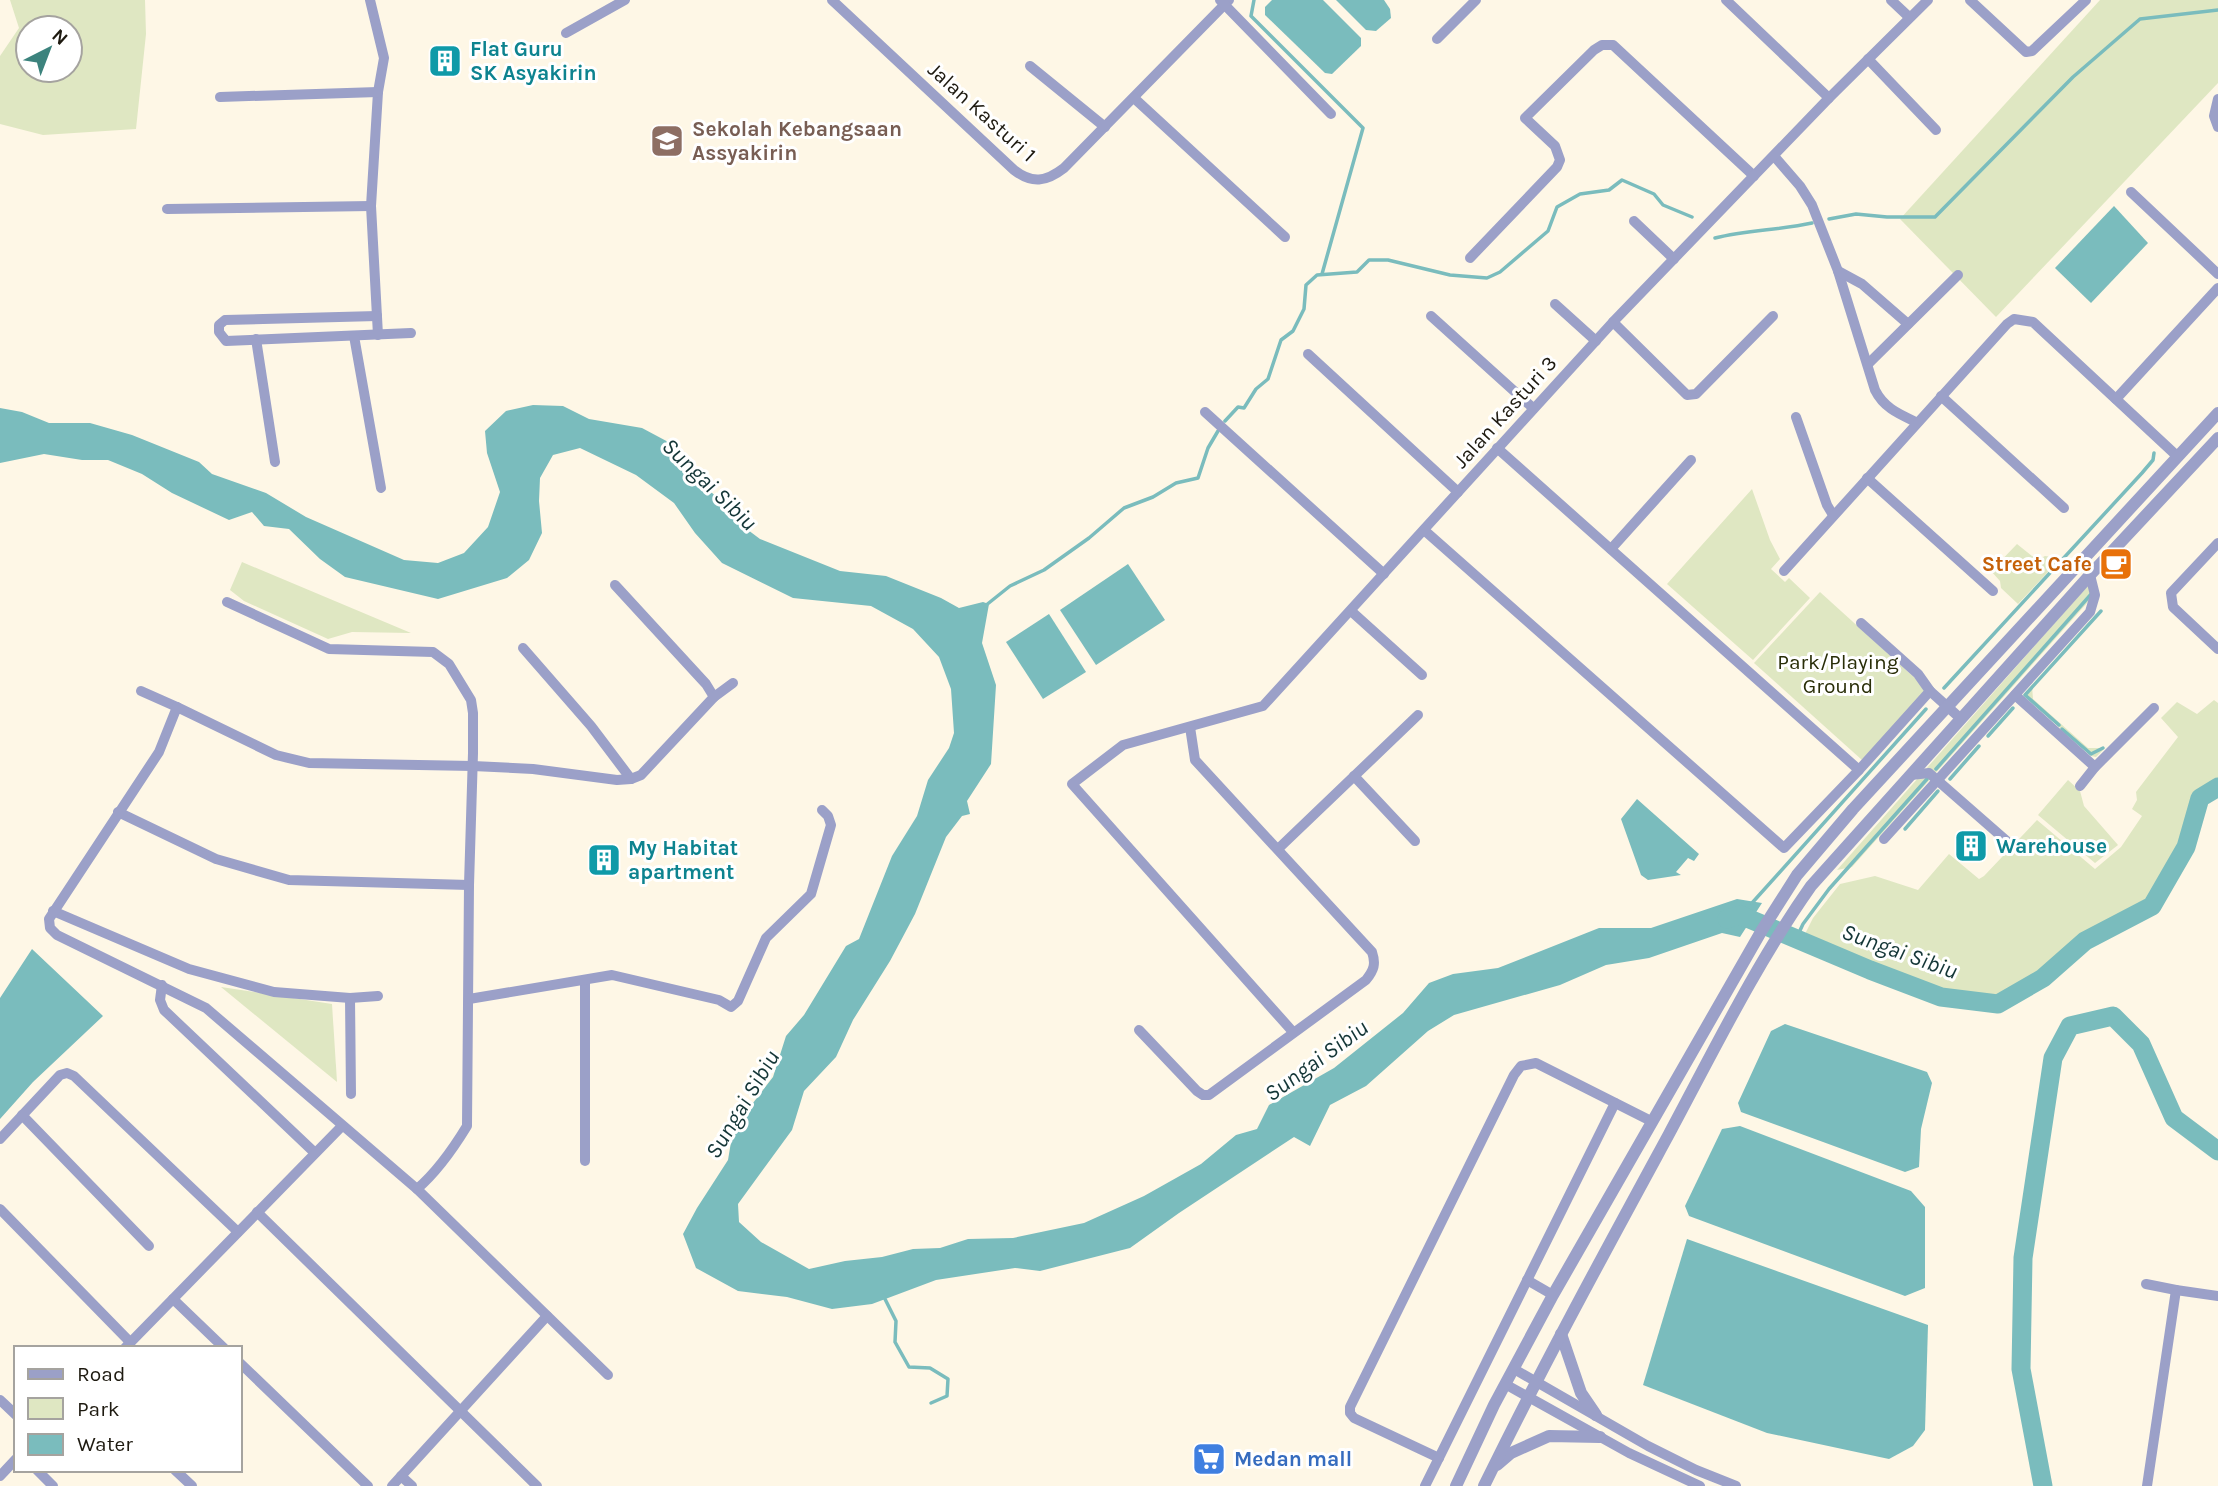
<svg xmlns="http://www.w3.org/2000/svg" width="2218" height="1486" viewBox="0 0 2218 1486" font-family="Karla,sans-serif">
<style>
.green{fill:#dfe7c2;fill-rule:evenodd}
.water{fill:#7abcbd}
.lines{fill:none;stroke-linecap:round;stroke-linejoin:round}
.stream{stroke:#7abcbd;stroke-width:3.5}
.river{stroke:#7abcbd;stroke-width:19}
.minor{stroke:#9ba0c8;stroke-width:10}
.tertiary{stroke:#9ba0c8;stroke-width:12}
.labels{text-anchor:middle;stroke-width:6;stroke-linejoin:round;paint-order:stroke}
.culture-label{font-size:21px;font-weight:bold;fill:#0d838f;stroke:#fff;text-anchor:start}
.street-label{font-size:21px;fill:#1e1a10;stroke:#fff}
.education-label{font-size:21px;font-weight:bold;fill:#785e54;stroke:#fff;text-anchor:start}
.food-label{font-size:21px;font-weight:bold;fill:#c56008;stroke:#fff;text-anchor:end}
.park-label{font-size:21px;fill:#292e08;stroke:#fff}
.shop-label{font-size:21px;font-weight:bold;fill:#366cbe;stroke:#fff;text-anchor:start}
.water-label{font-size:23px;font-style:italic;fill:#143637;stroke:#fff}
</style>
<rect width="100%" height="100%" fill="#fef7e6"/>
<!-- green -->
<g class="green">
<path d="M10 0H145L146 34 136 129 43 135 0 124V56L19 28ZM28 28H70V70H28Z"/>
<path d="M2100 0H2218V83L1996 317 1900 219Z"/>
<path d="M1752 489 1770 540 1780 559 1771 569 1785 582 1789 578 1810 598 1753 660 1667 584Z"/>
<path d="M2017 544 2032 556 2039 559 2045 556 2061 558 2018 604 2001 588 2000 581 1991 571Z"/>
<path d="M242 562 411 633 352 632 328 639 244 601 230 590Z"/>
<path d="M2089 584 2095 594 1852 867 1837 870Z"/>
<path d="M1820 592 1927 689 1862 760 1754 663Z"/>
<path d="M2032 686 2033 699 2088 748H2100L2103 750 2096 757 2091 756 2028 699 2026 692Z"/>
<path d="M2214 700 2218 703V782L2197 797 2182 843 2150 902 2085 935 2042 972 1997 997 1945 992 1803 938 1813 918 1840 884 1875 876 1918 890 1949 854 1979 879 1984 876 2037 820 2095 869 2121 847 2142 816 2132 809 2137 800 2136 792 2178 737 2161 718 2177 702 2197 714Z"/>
<path d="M2068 780 2080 791 2084 806 2118 845 2095 863 2038 815Z"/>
<path d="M221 987 332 1004 337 1082Z"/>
</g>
<!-- water -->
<g class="water">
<path d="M1272 0H1323L1361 38V46L1332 74 1325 73 1265 15V7Z"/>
<path d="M1336 0H1384L1390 9 1391 18 1376 31 1366 30Z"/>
<path d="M2114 206 2148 243 2091 303 2055 268Z"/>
<path d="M533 405 563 406 589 419 642 428 672 444 696 478 724 504 740 524 760 539 840 571 886 576 941 598 959 608 983 602 989 604 982 643 996 685 991 764 967 801 970 814 962 816 946 837 915 914 890 961 853 1020 836 1057 804 1091 792 1130 738 1204 739 1222 761 1242 809 1269 845 1261 882 1257 913 1249 940 1248 968 1239 1013 1238 1084 1223 1144 1196 1201 1164 1236 1135 1257 1129 1269 1105 1334 1068 1403 1013 1429 983 1453 974 1498 968 1599 928H1651L1737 899 1762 903 1740 937 1722 933 1649 958 1606 965 1560 985 1454 1015 1428 1031 1366 1086 1330 1105 1310 1146 1294 1137 1179 1213 1130 1248 1040 1271 1015 1268 936 1280 872 1304 832 1309 787 1297 738 1291 696 1268 683 1234 697 1208 728 1160 732 1136 746 1112 773 1077 786 1036 804 1015 846 946 859 939 892 856 917 816 928 780 949 748 954 733 951 689 939 657 913 629 871 606 793 598 722 563 695 533 674 503 636 475 580 448 553 455 540 478 539 501 542 533 529 560 507 578 438 599 345 577 320 559 289 529 264 526 252 512 229 520 172 493 142 474 108 460H82L44 454 0 463V408L22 412 49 423H90L132 435 199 462 212 474 266 493 306 517 404 560 438 563 464 553 488 527 500 492 487 453 485 431 506 411Z"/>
<path d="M1128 564 1165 620 1096 665 1060 610Z"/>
<path d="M1049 614 1086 672 1043 699 1006 642Z"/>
<path d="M1637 799 1699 854 1694 861 1688 858 1676 872 1681 875 1648 880 1641 875 1621 819Z"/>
<path d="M32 949 103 1016 33 1082 0 1119V998Z"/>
<path d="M1785 1024 1927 1072 1932 1083 1921 1129 1919 1167 1905 1172 1741 1112 1738 1103 1771 1031Z"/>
<path d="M1740 1126 1911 1191 1925 1207V1288L1905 1296 1689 1216 1685 1206 1722 1129Z"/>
<path d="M1687 1239 1928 1325 1925 1430 1913 1446 1889 1459 1767 1433 1643 1385Z"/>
</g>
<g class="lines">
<!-- stream -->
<g class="stream">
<path d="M1254 0 1251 16 1363 128 1322 274"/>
<path d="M1829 219 1856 214 1887 217H1935L2073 77 2140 19 2218 10"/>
<path d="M1715 238C1747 230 1780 230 1812 223"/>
<path d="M1225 421 1238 407 1244 408 1256 389 1268 379 1281 340 1293 331 1304 309 1306 285 1317 275 1357 272 1369 260H1388L1450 275 1487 278 1500 272 1548 231 1557 207 1580 194 1609 190 1622 180 1654 194 1663 205 1692 217"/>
<path d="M985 606 1010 586 1044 570 1089 538 1124 508 1153 497 1176 483 1198 478 1208 448 1218 431"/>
<path d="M1944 688 2142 473 2153 460 2154 453"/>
<path d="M2059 725 2025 695 2101 611"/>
<path d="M2062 729 2091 754 2103 748"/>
<path d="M1988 736 2013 708"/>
<path d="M1936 769 2093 592"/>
<path d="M1950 779 1979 746"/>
<path d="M1905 829 1938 791"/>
<path d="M1752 903 1926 709"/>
<path d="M1796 939 1803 924 1829 889 1927 779"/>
<path d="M883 1295 896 1321 895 1342 909 1367 930 1368 948 1379 947 1396 931 1403"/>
</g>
<!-- river -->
<g class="river">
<path d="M1727 919 1740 915 1870 970 1941 997 1998 1004 2043 978 2085 941 2152 906 2186 847 2200 798 2218 787"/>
<path d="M2043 1486 2021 1369 2023 1258 2053 1058 2070 1026 2113 1016 2141 1044 2174 1118 2218 1151"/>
</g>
<!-- minor -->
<g class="minor">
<path d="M370 0 384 58 378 92 371 206 378 335"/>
<path d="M832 0 1014 170C1032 184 1046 182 1064 168L1229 0"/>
<path d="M1220 0 1331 114"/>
<path d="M1726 0 1829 98"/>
<path d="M1891 0 1909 17"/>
<path d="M1970 0 2026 52 2032 51 2086 0"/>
<path d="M566 33 625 0"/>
<path d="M1437 39 1476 0"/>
<path d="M1868 59 1936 130"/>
<path d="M1030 66 1105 127"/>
<path d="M220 97 378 92"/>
<path d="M1134 98 1285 237"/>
<path d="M2218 99 2214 116 2218 127"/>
<path d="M1774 156 1800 186 1812 205 1838 271 1875 390C1884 408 1899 414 1916 422"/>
<path d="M2131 192 2218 274"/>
<path d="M167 209 371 206"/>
<path d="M1634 221 1674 259"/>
<path d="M1470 258 1557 167 1560 160 1555 146 1525 118 1594 50 1602 45H1613L1754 176"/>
<path d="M1838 271 1862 284 1908 324"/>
<path d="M1555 304 1596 341"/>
<path d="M377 316 225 320 219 325V332L226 341 411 333"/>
<path d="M1431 316 1533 408"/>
<path d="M1613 322 1687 395 1696 394 1773 316"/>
<path d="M354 336 381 488"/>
<path d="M256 339 275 462"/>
<path d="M1308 354 1458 492"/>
<path d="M1868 364 1958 275"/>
<path d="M1941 396 2064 508"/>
<path d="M2116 399 2218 288"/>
<path d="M1205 412 1384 574"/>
<path d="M1796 417 1827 505 1833 515"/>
<path d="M1497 448 1859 770"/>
<path d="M1867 478 1993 591"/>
<path d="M1424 530 1784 848 1859 770 1930 691 1918 674 1861 623"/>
<path d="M2218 543 2171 593 2173 607 2218 649"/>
<path d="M1611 549 1691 460"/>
<path d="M1784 571 2007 324 2014 319 2033 322 2177 456"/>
<path d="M615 585 706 684 714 697"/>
<path d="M227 602 329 649 433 652 449 664 471 700 473 713V753L469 885 467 1126C453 1149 438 1171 417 1189"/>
<path d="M1351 611 1422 675"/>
<path d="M523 648 591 726 631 779"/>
<path d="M141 691 177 707"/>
<path d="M1930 691 1960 718"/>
<path d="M2015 695 2095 767"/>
<path d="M1911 775 1929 773 2009 843"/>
<path d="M1354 776 1415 841"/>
<path d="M2080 786 2095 767 2154 708"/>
<path d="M118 812 216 859 289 880 469 885"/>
<path d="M1884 839 2090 612 2095 595 2090 575"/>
<path d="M1278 849 1418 715"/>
<path d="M53 911 189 969 274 992 350 998 378 996"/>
<path d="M585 980V1161"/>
<path d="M162 985 160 1000 164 1010 315 1153"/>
<path d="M350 998 351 1094"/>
<path d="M469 999 612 975 719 1000 731 1007 738 1001 766 938 811 894 831 825 828 816 822 810"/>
<path d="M1139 1030 1197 1091 1203 1095H1209L1366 980C1374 970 1376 964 1372 952L1195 760 1190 727"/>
<path d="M1293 1032 1072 784 1123 745 1263 706 1613 322 1829 98 1928 0"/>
<path d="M22 1115 149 1246"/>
<path d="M0 1139 60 1075 67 1073 74 1076 238 1232"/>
<path d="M0 1209 130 1342"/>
<path d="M257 1212 537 1486"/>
<path d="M1527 1280 1553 1295"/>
<path d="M2146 1284 2176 1290"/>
<path d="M173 1299 224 1348"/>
<path d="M125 1348 342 1126"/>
<path d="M240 1363 368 1486"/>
<path d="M1514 1369 1648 1446 1696 1470 1736 1486"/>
<path d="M608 1375 417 1189 206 1008 57 935 50 928 49 919 159 752 177 707 276 755 309 763 473 766 533 769 617 780 631 779 641 775 714 697 733 683"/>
<path d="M1505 1384 1629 1453 1700 1486"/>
<path d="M0 1400 16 1415"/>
<path d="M1439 1458 1354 1418 1350 1413V1407L1514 1075 1521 1066 1536 1063 1651 1121"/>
<path d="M37 1470 53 1486"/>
<path d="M175 1470 192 1486"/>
<path d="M0 1476 16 1459"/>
<path d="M401 1476 412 1486"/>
<path d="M392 1486 547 1316"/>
<path d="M1425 1486 1615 1103"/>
<path d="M2147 1486 2176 1290 2218 1296"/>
</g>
<!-- tertiary -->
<g class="tertiary">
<path d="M1561 1334 1581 1393 1596 1415"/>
<path d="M1497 1465 1511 1453 1549 1436 1600 1437"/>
<path d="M1456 1486 1494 1405 1553 1295 1762 930 1797 875 1853 809 2218 413"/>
<path d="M1484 1486C1542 1367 1606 1250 1669 1134 1714 1050 1756 964 1811 886L2090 575 2218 438"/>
</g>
</g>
<!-- icons -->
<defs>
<symbol id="building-square" viewBox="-11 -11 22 22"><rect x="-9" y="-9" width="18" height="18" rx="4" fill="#0f9aa8" stroke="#fff"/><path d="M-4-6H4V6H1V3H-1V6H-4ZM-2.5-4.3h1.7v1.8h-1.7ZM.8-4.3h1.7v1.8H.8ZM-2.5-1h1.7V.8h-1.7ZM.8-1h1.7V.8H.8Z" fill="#fff"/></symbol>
<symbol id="school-square" viewBox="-11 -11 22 22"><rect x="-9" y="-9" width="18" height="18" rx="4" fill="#8d6e63" stroke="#fff"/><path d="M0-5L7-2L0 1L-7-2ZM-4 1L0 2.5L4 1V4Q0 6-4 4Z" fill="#fff"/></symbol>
<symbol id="cafe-square" viewBox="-11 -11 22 22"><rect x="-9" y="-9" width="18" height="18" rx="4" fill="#e8710a" stroke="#fff"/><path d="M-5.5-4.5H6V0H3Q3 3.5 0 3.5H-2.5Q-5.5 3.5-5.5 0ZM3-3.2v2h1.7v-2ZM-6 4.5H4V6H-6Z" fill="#fff"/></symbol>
<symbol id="supermarket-square" viewBox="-11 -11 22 22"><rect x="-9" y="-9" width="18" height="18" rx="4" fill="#3f7fe0" stroke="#fff"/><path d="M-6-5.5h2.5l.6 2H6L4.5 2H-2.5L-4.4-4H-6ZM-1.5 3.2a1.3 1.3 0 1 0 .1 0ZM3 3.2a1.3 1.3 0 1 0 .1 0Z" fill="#fff"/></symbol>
</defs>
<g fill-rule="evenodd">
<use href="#building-square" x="426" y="42" width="38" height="38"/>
<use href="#school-square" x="648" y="122" width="38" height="38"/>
<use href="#cafe-square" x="2097" y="545" width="38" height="38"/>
<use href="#building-square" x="1952" y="827" width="38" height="38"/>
<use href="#building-square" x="585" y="841" width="38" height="38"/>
<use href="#supermarket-square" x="1190" y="1440" width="38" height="38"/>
</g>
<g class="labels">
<!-- culture labels -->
<g class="culture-label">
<text x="470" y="56">Flat Guru<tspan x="470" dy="24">SK Asyakirin</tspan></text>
<text x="1996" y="853">Warehouse</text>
<text x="628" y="855">My Habitat<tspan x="628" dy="24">apartment</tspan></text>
</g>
<!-- street labels -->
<g class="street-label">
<text transform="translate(982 112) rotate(42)" y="7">Jalan Kasturi 1</text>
<text transform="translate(1505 412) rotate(-48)" y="7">Jalan Kasturi 3</text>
</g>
<!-- education labels -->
<g class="education-label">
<text x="692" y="136">Sekolah Kebangsaan<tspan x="692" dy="24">Assyakirin</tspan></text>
</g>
<!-- food labels -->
<g class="food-label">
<text x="2092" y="571">Street Cafe</text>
</g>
<!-- park labels -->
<g class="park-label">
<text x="1838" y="669">Park/Playing<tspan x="1838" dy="24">Ground</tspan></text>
</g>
<!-- shop labels -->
<g class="shop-label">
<text x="1234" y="1466">Medan mall</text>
</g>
<!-- water labels -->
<g class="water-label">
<text transform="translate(710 484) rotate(44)" y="8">Sungai Sibiu</text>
<text transform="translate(1900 951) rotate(20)" y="8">Sungai Sibiu</text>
<text transform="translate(1316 1060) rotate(-36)" y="8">Sungai Sibiu</text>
<text transform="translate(742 1104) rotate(-59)" y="8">Sungai Sibiu</text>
</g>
</g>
<!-- legend -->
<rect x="14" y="1346" width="228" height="126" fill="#ffffff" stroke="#a5a39f" stroke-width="2"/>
<rect x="28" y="1369" width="35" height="10" fill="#9ba0c8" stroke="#a5a39f" stroke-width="2"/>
<text x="77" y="1381" font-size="21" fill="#1e1a10">Road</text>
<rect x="28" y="1398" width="35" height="21" fill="#dfe7c2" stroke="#a5a39f" stroke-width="2"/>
<text x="77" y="1416" font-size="21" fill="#1e1a10">Park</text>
<rect x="28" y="1434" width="35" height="21" fill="#7abcbd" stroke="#a5a39f" stroke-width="2"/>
<text x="77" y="1451" font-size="21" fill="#1e1a10">Water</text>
<!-- north arrow -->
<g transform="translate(49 49) rotate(42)"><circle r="33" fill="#ffffff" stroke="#a5a39f" stroke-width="2"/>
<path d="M0-5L12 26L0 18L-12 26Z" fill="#3c837d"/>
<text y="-10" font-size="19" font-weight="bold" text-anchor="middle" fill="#1e1a10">N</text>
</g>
</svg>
